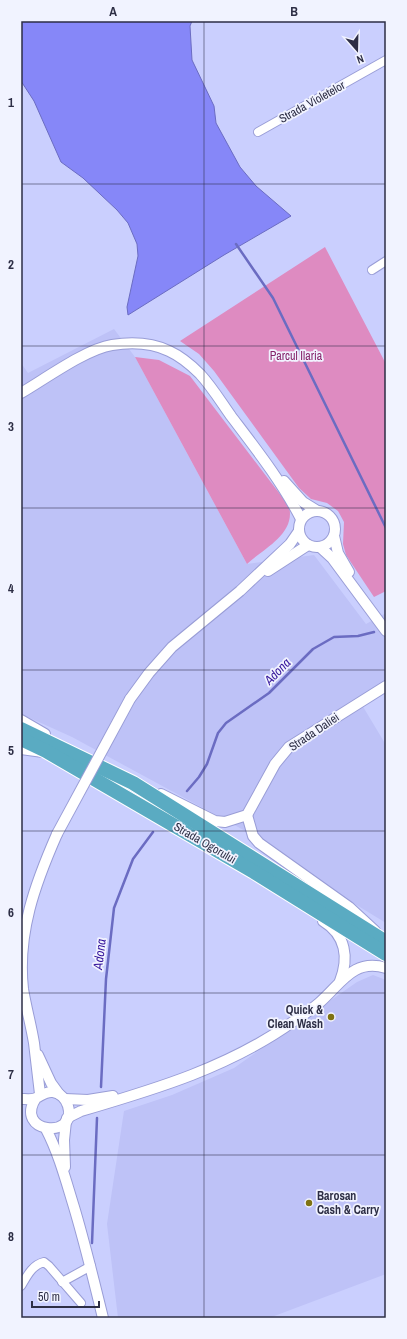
<svg xmlns="http://www.w3.org/2000/svg" width="407" height="1339" viewBox="0 0 407 1339" font-family="'Archivo Narrow',sans-serif">
<style>
.built{fill:#bec2f7}
.green{fill:#de8bc1}
.water{fill:#8687f8;stroke:#6b6cc2}
.lines{fill:none;stroke-linecap:round;stroke-linejoin:round}
.stream{stroke:#6b6cc2;stroke-width:2.5}
.minor-casing{stroke:#999dd6;stroke-width:10}
.tertiary-casing{stroke:#999dd6;stroke-width:12}
.trunk-casing{stroke:#fff;stroke-width:16}
.minor{stroke:#fff;stroke-width:8}
.tertiary{stroke:#fff;stroke-width:10}
.trunk{stroke:#5aabc2;stroke-width:14}
.tertiary-bridge-casing{stroke:#999dd6;stroke-width:12;stroke-linecap:butt}
.tertiary-bridge{stroke:#fff;stroke-width:10}
.grid{fill:none;stroke:#2d2e45;stroke-width:1;stroke-opacity:0.55}
.poi-dot{fill:#7f7213;stroke:#f1f3ff;stroke-width:1.5}
.labels{text-anchor:middle;stroke-width:3.5;stroke-linejoin:round;paint-order:stroke}
.street-label{font-size:12px;fill:#2d2e45;stroke:#f1f3ff}
.park-label{font-size:12px;fill:#85226a;stroke:#f1f3ff}
.poi-label{font-size:12px;font-weight:bold;fill:#2d2e45;stroke:#f1f3ff;text-anchor:end}
.water-label{font-size:13px;font-style:italic;fill:#34149b;stroke:#f1f3ff}
.neatline{fill:none;stroke:#2d2e45;stroke-width:1.5}
.grid-label{font-size:13px;text-anchor:middle;font-weight:bold;fill:#2d2e45}
</style>
<rect width="100%" height="100%" fill="#cacffe"/>
<!-- built -->
<g class="built">
<path d="M114 329 135 357 247 564 314 555 366 624 386 613V691L362 705 386 745V923L350 901 273 846 72 737 21 714V363L28 373Z"/>
<path d="M373 975 386 980V1274L269 1318H118L107 1224 124 1111 172 1095 234 1068 357 982Z"/>
</g>
<!-- green -->
<g class="green">
<path d="M325 247 386 364V591L374 597 346 555 343 544 344 522 338 511 327 503 311 499 299 488 214 371 199 354 180 341Z"/>
<path d="M135 357 159 360 190 376 289 506C296 534 264 548 247 564Z"/>
</g>
<!-- water -->
<path class="water" d="M21 21H192L190 26 192 60 214 106 216 123 240 167 256 186 291 216 224 255 128 315 127 307 138 256 137 244 128 223 117 210 83 178 61 162 34 101 21 81Z"/>
<g class="lines">
<!-- stream -->
<g class="stream">
<path d="M236 244 273 298 386 528"/>
<path d="M187 791 199 777 207 764 218 733 226 723 269 693 313 649 334 637 358 636 374 632"/>
<path d="M101 1087 106 979 114 908 133 859 153 832"/>
<path d="M92 1243 97 1118"/>
</g>
<defs>
<g id="minor">
<path d="M258 132 386 60"/>
<path d="M372 270 386 261"/>
<path d="M62 1282 91 1266"/>
<path d="M21 1286C27 1276 32 1265 44 1262L49 1266 81 1303"/>
</g>
<g id="tertiary">
<path d="M21 393C45 379 86 349 112 345 131 342 152 343 169 351 180 356 192 366 200 374 212 387 221 402 231 416 256 449 282 482 301 519"/>
<path d="M284 481 303 502 316 510"/>
<circle cx="317" cy="529" r="18"/>
<path d="M334 536 338 553 349 572"/>
<path d="M320 547 332 558 386 631"/>
<path d="M268 571 308 545"/>
<path d="M130 699 149 673 172 647 240 591 290 544 299 531"/>
<path d="M21 720 45 734"/>
<path d="M21 749 43 752"/>
<path d="M161 794 215 821 225 822 247 815 275 764 289 747 386 686"/>
<path d="M247 815 253 836 259 843 349 907 375 931"/>
<path d="M323 921C346 935 349 958 340 981"/>
<path d="M38 1055 51 1083 59 1094"/>
<path d="M40 1094C38 1077 36 1060 34 1043 31 1025 26 1007 23 989 17 933 35 884 57 834"/>
<path d="M21 1099C25 1099 32 1100 36 1098 42 1095 46 1091 53 1092 60 1093 66 1099 68 1106 78 1140 13 1133 36 1098"/>
<path d="M65 1099 88 1100 113 1096"/>
<path d="M67 1118 81 1111C156 1089 230 1067 294 1021 303 1015 311 1010 319 1003 341 984 353 958 386 968"/>
<path d="M46 1129C59 1154 66 1181 74 1207 85 1244 94 1281 103 1318"/>
<path d="M65 1167 64 1140 66 1121"/>
</g>
<g id="trunk">
<path d="M21 729 133 783 386 942"/>
<path d="M21 739 46 751 254 872 386 954"/>
</g>
</defs>
<!-- minor casing -->
<use href="#minor" class="minor-casing"/>
<!-- tertiary casing -->
<use href="#tertiary" class="tertiary-casing"/>
<!-- trunk casing -->
<use href="#trunk" class="trunk-casing"/>
<!-- minor -->
<use href="#minor" class="minor"/>
<!-- tertiary -->
<use href="#tertiary" class="tertiary"/>
<!-- trunk -->
<use href="#trunk" class="trunk"/>
<defs>
<path id="tertiary-bridge" d="M57 834 130 699"/>
</defs>
<!-- tertiary-bridge casing -->
<use href="#tertiary-bridge" class="tertiary-bridge-casing"/>
<!-- tertiary-bridge -->
<use href="#tertiary-bridge" class="tertiary-bridge"/>
</g>
<!-- grid -->
<path class="grid" d="M204 21V1318M21 184H386M21 346H386M21 508H386M21 670H386M21 831H386M21 993H386M21 1155H386"/>
<!-- markers -->
<g class="poi-dot">
<circle cx="331" cy="1017" r="4"/>
<circle cx="309" cy="1203" r="4"/>
</g>
<g class="labels">
<!-- street labels -->
<g class="street-label">
<text transform="translate(312 102) rotate(-29)" y="4">Strada Violetelor</text>
<text transform="translate(314 732) rotate(-34)" y="4">Strada Daliei</text>
<text transform="translate(205 843) rotate(30)" y="4">Strada Ogorului</text>
</g>
<!-- park labels -->
<g class="park-label">
<text x="296" y="360">Parcul Ilaria</text>
</g>
<!-- poi labels -->
<g class="poi-label">
<text x="323" y="1014">Quick &amp;<tspan x="323" dy="14">Clean Wash</tspan></text>
<text x="317" y="1200" text-anchor="start">Barosan<tspan x="317" dy="14">Cash &amp; Carry</tspan></text>
</g>
<!-- water labels -->
<g class="water-label">
<text transform="translate(277 671) rotate(-45)" y="5">Adona</text>
<text transform="translate(99 954) rotate(-83)" y="5">Adona</text>
</g>
</g>
<!-- border -->
<rect width="407" height="1339" fill="none" stroke="#f1f3ff" stroke-width="44"/>
<!-- north arrow -->
<g transform="translate(357 50) rotate(160)" stroke="#f1f3ff" stroke-width="3" paint-order="stroke">
<path d="M0-3L7 15L0 10L-7 15Z" fill="#2d2e45"/>
<text y="-6" font-size="11" font-weight="bold" text-anchor="middle" fill="#2d2e45">N</text>
</g>
<!-- scale -->
<path d="M32 1301v6h67v-6" fill="none" stroke="#2d2e45" stroke-width="2"/>
<text x="38" y="1301" font-size="12" fill="#2d2e45" stroke="#f1f3ff" stroke-width="3" paint-order="stroke">50 m</text>
<rect x="22" y="22" width="363" height="1295" class="neatline"/>
<g class="grid-label">
<text x="113" y="16">A</text>
<text x="294" y="16">B</text>
<text x="11" y="107">1</text>
<text x="11" y="269">2</text>
<text x="11" y="431">3</text>
<text x="11" y="593">4</text>
<text x="11" y="755">5</text>
<text x="11" y="917">6</text>
<text x="11" y="1079">7</text>
<text x="11" y="1241">8</text>
</g>
</svg>
